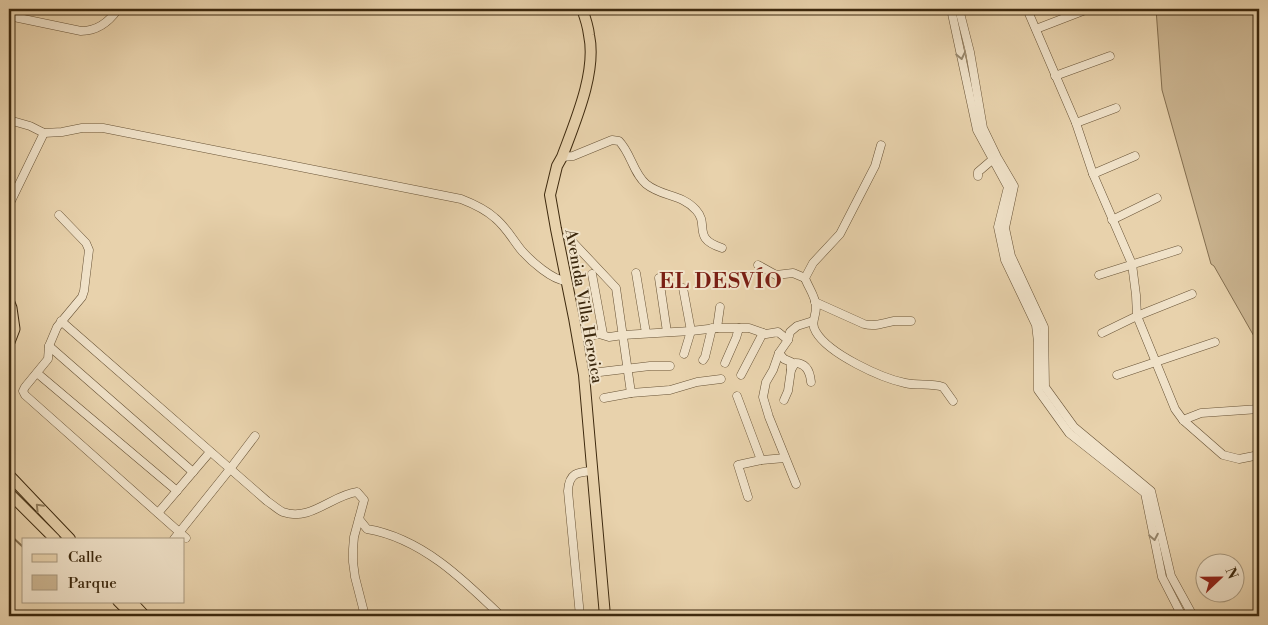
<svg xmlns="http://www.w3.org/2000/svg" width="1268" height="625" viewBox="0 0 1268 625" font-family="'Libre Bodoni',serif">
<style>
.green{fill:#cbb591;stroke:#846f50}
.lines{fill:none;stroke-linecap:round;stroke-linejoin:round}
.stream{stroke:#816c4c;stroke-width:2}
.minor-casing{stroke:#685336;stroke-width:9}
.major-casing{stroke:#3d290e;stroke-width:12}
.highway-casing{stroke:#3d290e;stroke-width:13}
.minor{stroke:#f0e2c9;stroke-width:8}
.major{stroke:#e8d2ac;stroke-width:10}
.highway{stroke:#e8d2ac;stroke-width:11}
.oneway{stroke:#96866c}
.oneway2{stroke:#927e5d}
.labels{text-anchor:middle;stroke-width:4;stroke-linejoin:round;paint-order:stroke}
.street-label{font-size:16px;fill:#3d290e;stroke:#f0e2c9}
.district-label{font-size:21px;font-weight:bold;letter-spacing:1px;fill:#7a1f14;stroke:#f0e2c9}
</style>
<rect width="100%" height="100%" fill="#e8d2ac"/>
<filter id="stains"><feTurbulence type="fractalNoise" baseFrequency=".004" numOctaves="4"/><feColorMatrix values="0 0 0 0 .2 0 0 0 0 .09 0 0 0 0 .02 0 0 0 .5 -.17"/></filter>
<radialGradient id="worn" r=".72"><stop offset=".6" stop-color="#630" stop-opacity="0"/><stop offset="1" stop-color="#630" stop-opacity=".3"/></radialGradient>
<!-- green -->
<path class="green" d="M1156 9H1259V345L1214 266 1211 264 1162 90Z"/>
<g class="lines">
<!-- stream -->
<path class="stream" d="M9 534 22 546 24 548"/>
<defs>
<g id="minor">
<path d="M951 9 977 130 1008 187 998 227 1005 260 1036 325 1038 342V390L1069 433 1145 493 1162 577 1182 616"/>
<path d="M959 9 970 52 983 128 997 157 1014 186 1005 228 1011 256 1044 327 1045 387 1074 427 1151 491 1171 576 1193 616"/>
<path d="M1027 9 1076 123 1093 174 1132 264 1136 295 1137 316 1175 409 1183 420 1223 455 1239 459 1259 455"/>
<path d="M9 16 81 31C98 31 109 22 118 9"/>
<path d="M1036 29 1088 9"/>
<path d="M1055 76 1110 56"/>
<path d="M9 120 30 126 44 133 62 132 82 128H103L461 199C474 204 485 209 495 218 506 227 513 240 522 251 531 261 552 280 566 281"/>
<path d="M1076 123 1116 108"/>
<path d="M881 145 875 166 840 234 813 263 805 278C808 287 816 297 816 307 816 318 810 322 816 332 829 354 881 378 905 383 918 386 931 383 943 387L953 401"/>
<path d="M562 157 573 156 612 140 619 141C631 153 633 173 646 184 662 197 682 194 696 210 710 225 691 238 722 248"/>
<path d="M1093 174 1135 156"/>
<path d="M978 176V172L992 160"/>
<path d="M9 205 44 133"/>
<path d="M59 215 86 243 89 250 84 291 82 297 57 327 49 346 48 359 25 387 23 391 25 395 186 538"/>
<path d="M1112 220 1157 198"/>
<path d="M567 236 616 288 631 393"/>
<path d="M758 265 776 275 793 273 805 278"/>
<path d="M636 273 646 333"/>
<path d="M592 274 603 334"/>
<path d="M1099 275 1178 250"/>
<path d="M659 278 667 332"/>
<path d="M683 288 691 331 684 354"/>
<path d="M815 302 864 324C875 327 883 323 894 321 899 321 905 321 911 321"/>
<path d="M61 321 267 501C272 504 278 510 283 512 310 522 332 495 357 492L364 500 354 537 353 549V562L355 577 365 616"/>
<path d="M717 328 720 307"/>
<path d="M1102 333 1137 316 1192 294"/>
<path d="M578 338 599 334 609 337 623 335 691 331 717 328H749L766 334 778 332 788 340"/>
<path d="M49 346 193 472"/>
<path d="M779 353 784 359 791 362V370L795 363C806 363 810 371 811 382"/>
<path d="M703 360 705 357 712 328"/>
<path d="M725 363 736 338 739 328"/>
<path d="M600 372 650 366H670"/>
<path d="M37 373 177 491"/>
<path d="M741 375 763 333"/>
<path d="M1117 375 1215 342"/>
<path d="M737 396 761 460"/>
<path d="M604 398 631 393 670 390 697 382 721 379"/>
<path d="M784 400 788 391 791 370"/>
<path d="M1183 420 1201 413 1259 409"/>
<path d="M796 484 769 417 763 397 766 382 773 370 779 353 788 340 790 332 797 326 813 321"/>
<path d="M748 497 738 465 761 460 785 458"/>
<path d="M158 513 210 452"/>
<path d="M359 519 367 529C421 538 463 579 501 616"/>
<path d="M174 539 230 469 255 436"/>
<path d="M580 616 568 491C569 473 577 472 593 471"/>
</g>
<g id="major">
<path d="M582 9C585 17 588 26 589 35 597 72 575 122 562 157L557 166 550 195 556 229 574 318 584 375 605 616"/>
<path d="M9 475 70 539"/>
<path d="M9 493 55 539"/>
<path d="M118 601 133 616"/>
<path d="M131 601 145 616"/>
</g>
<path id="highway" d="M9 303 11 308 14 329 9 342"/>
</defs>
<!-- minor casing -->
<use href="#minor" class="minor-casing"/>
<!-- major casing -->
<use href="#major" class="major-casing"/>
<!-- highway casing -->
<use href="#highway" class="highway-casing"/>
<!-- minor -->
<use href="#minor" class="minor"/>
<!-- major -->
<use href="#major" class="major"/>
<!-- highway -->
<use href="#highway" class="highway"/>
</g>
<!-- one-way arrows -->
<defs><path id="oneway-chevron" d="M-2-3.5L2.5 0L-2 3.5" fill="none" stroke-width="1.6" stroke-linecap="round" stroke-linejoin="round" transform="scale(1.25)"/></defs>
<g class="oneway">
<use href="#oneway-chevron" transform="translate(961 56) rotate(78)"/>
<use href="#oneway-chevron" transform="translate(1154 537) rotate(79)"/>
</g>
<use class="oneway2" href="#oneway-chevron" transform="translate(39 507) rotate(-134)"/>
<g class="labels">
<!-- street labels -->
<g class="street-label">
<text transform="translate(585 306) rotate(80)" y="6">Avenida Villa Heroica</text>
</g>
<!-- district labels -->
<g class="district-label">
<text x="721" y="288">EL DESVÍO</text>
</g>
</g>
<!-- margin -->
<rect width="1268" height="625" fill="none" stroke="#e8d2ac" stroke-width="30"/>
<rect x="10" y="10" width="1248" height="605" fill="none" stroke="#3d290e" stroke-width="2.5"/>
<rect x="15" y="15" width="1238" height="595" fill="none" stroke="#3d290e"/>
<!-- legend -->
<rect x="22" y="538" width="162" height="65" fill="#f0e2c9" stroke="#a8987e"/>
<rect x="32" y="554" width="25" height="8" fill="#e8d2ac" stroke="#a8987e"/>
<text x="68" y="562" font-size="15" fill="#3d290e">Calle</text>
<rect x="32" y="575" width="25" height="15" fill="#cbb591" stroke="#a8987e"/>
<text x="68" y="588" font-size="15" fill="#3d290e">Parque</text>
<!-- north arrow -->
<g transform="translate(1220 578) rotate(68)"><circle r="24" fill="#f0e2c9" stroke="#a8987e"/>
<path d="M0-4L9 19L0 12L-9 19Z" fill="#8f2418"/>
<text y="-8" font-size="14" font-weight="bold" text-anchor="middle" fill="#3d290e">N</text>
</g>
<rect width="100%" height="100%" filter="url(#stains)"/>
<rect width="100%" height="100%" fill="url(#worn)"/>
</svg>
